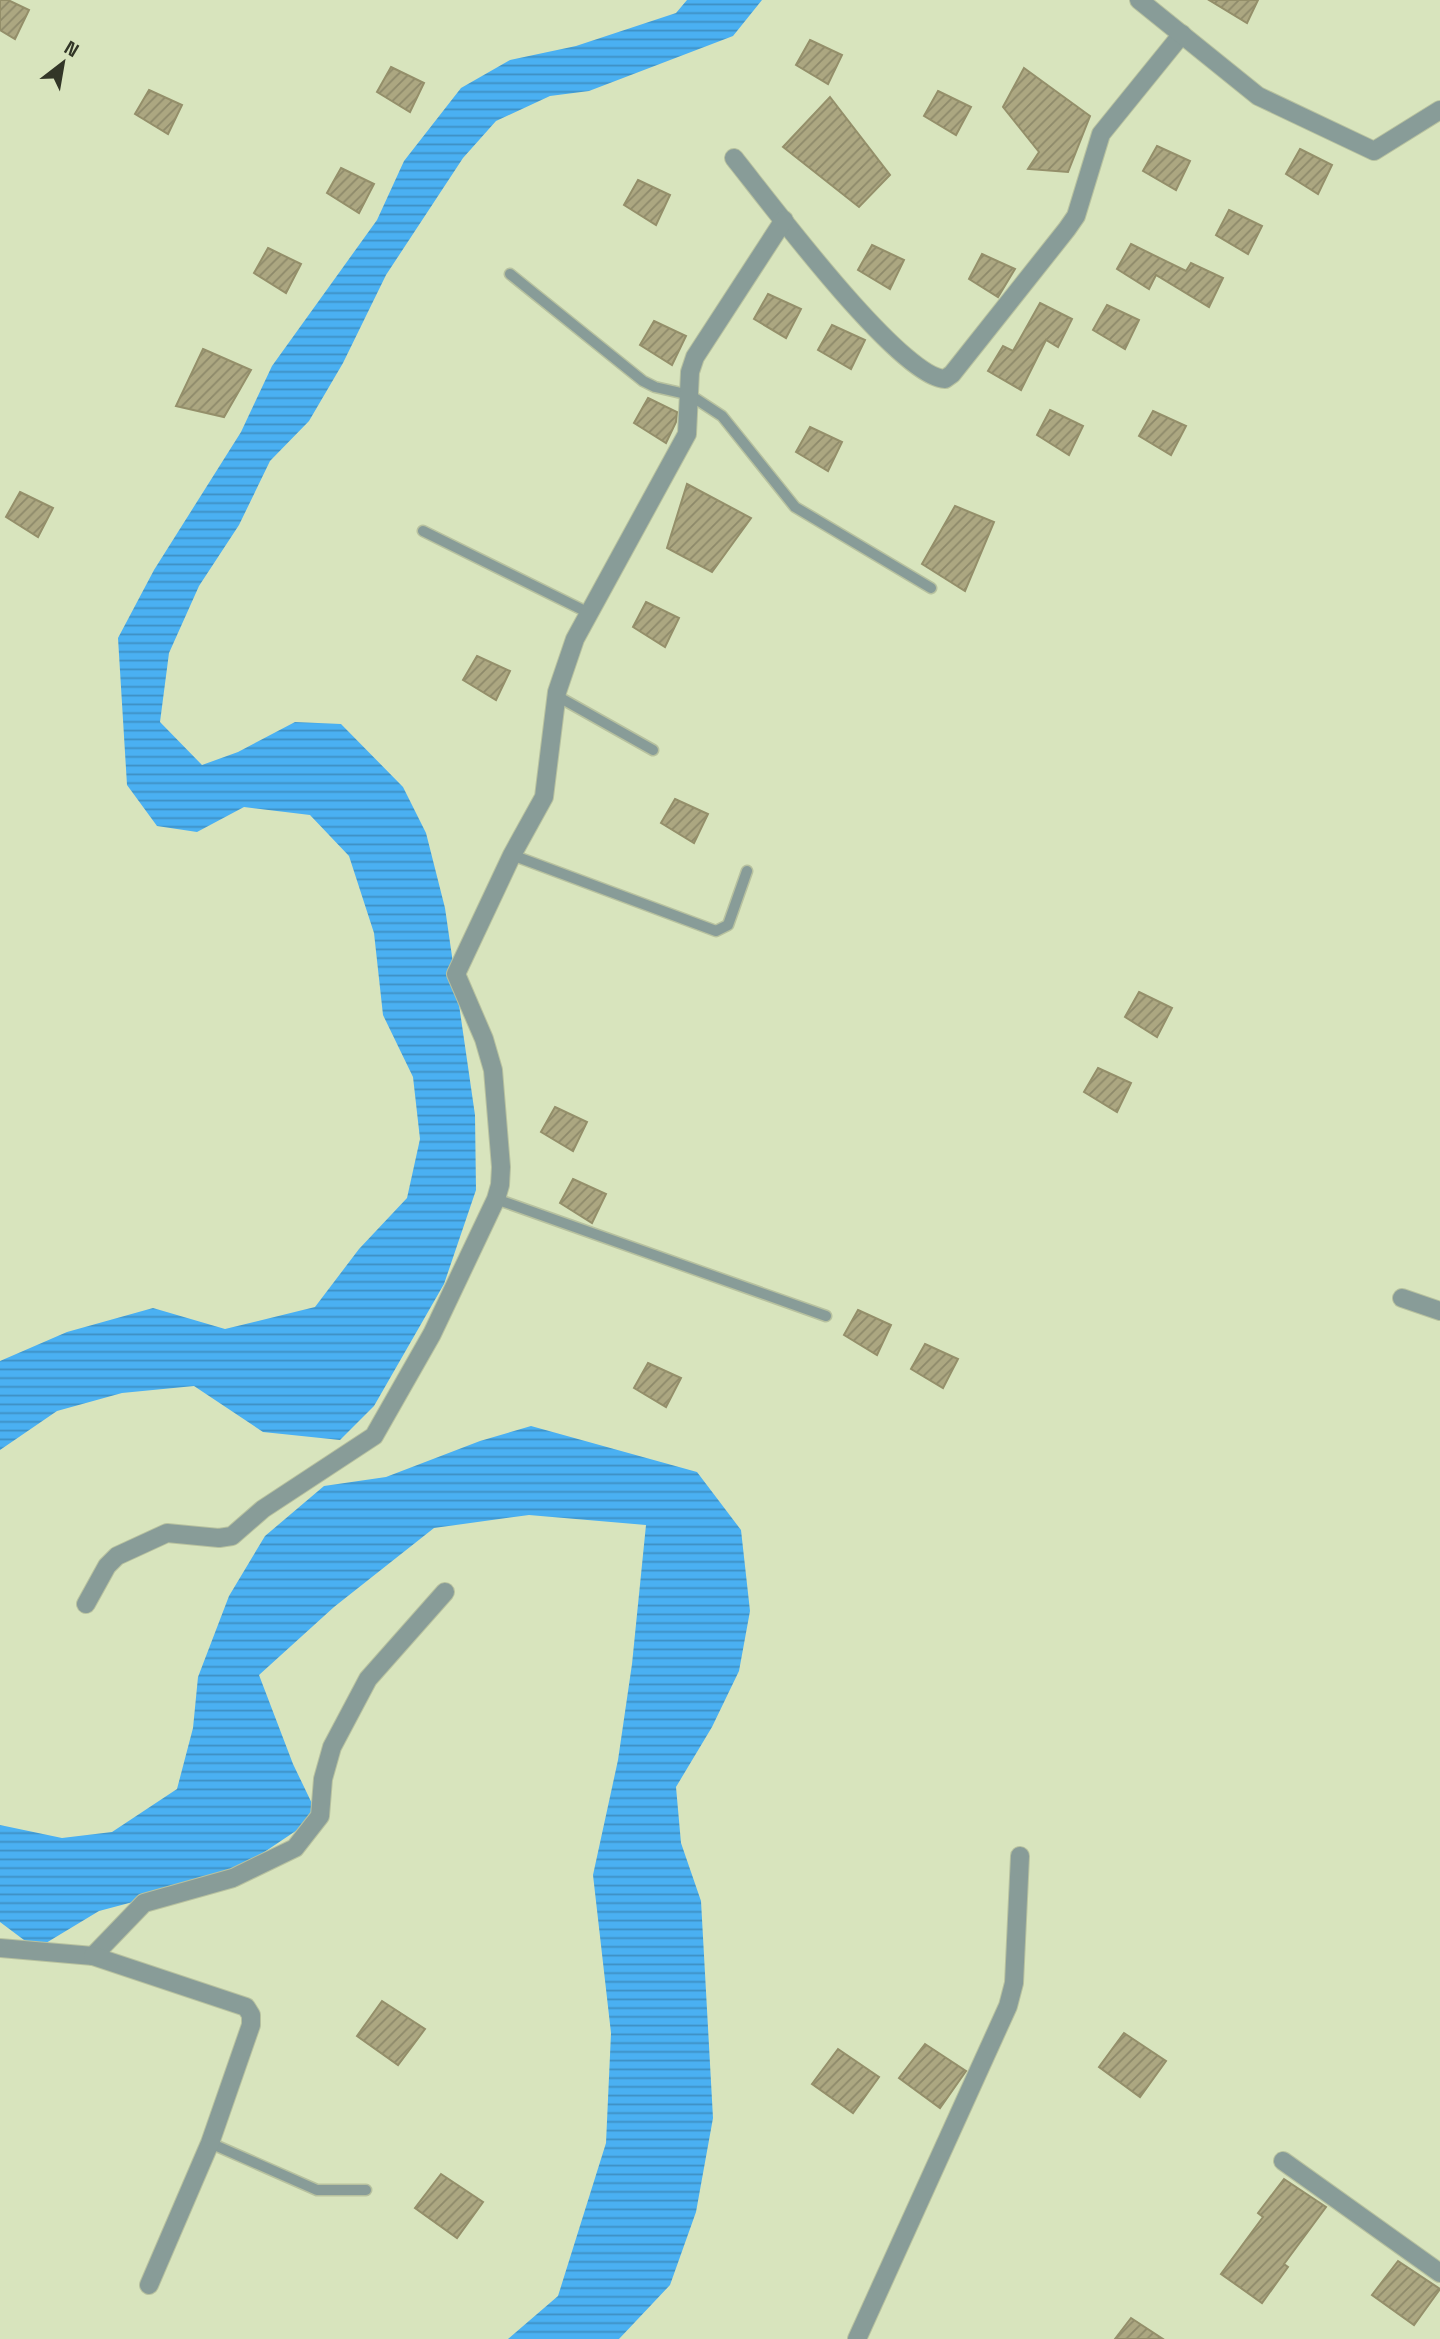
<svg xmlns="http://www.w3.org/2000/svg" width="1440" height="2339" viewBox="0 0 1440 2339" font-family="'Space Grotesk',sans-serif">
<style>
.water{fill:url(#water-rules)}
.building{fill:url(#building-hatch);stroke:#948f6a;stroke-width:2}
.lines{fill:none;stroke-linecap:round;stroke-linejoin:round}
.service-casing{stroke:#b7c19f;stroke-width:13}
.minor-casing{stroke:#b7c19f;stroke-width:20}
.tertiary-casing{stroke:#b7c19f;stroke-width:20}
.service{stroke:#889c98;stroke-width:10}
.minor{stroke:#889c98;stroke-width:18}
.tertiary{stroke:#889c98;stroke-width:18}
</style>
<defs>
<pattern id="water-rules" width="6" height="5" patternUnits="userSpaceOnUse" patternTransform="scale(1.75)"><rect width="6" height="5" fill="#4ab0f2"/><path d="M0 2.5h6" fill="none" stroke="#3e90c4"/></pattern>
<pattern id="building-hatch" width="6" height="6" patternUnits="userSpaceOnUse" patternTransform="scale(1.75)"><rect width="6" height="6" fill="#aca781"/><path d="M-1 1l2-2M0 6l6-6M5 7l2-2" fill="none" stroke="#8d896a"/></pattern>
</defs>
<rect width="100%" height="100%" fill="#d8e4bd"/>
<!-- water -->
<g class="water">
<path d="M687 0H762L733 36 589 91 550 96 496 121 463 158 386 275 343 363 309 421 270 461 239 525 199 586 169 653 160 722 202 765 238 752 295 722 341 724 403 787 426 833 445 908 475 1115 476 1190 444 1284 374 1406 340 1440 263 1432 194 1386 122 1393 57 1411 0 1450V1361L67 1332 153 1308 225 1329 315 1307 359 1249 407 1198 420 1139 413 1077 383 1015 374 933 349 856 310 815 244 807 197 832 157 826 127 785 118 638 154 570 241 432 272 366 377 220 404 161 461 88 510 60 576 46 676 13Z"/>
<path d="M531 1426 697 1472 741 1530 750 1611 739 1671 712 1727 676 1787 681 1843 701 1901 713 2118 696 2212 670 2285 619 2339H508L558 2296 606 2143 611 2033 593 1875 618 1760 632 1664 646 1525 529 1515 434 1528 334 1607 259 1675 293 1764 318 1816 227 1877 99 1911 36 1949 0 1922V1825L62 1838 112 1832 177 1789 193 1728 198 1677 229 1596 265 1536 324 1486 386 1477 480 1441Z"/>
</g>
<!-- building -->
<g class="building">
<path d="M0 0H8L29 10 15 39 0 30Z"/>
<path d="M1209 0H1258L1247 23Z"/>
<path d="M810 40 842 55 828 84 796 65Z"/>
<path d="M391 67 424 83 410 112 377 92Z"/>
<path d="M1024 68 1090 116 1068 172 1028 169 1039 152 1003 107Z"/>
<path d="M149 90 182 105 168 134 135 114Z"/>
<path d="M938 91 971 107 956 135 924 116Z"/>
<path d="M830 97 890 175 859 207 783 147Z"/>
<path d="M1157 146 1190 161 1176 190 1143 171Z"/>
<path d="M1300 149 1332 165 1318 194 1286 174Z"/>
<path d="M341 168 374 184 359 213 327 193Z"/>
<path d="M638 180 670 195 656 225 624 205Z"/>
<path d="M1229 210 1262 226 1248 254 1216 235Z"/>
<path d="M1131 244 1186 271 1191 263 1223 278 1209 307 1156 275 1149 289 1117 269Z"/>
<path d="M872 245 904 260 890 289 858 270Z"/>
<path d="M268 248 301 264 286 293 254 273Z"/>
<path d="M982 254 1015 269 998 297 969 279Z"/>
<path d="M768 294 801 309 786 338 754 319Z"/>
<path d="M1040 303 1072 319 1058 347 1046 340 1021 390 988 371 1003 346 1013 351Z"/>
<path d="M1107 305 1139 320 1125 349 1093 330Z"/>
<path d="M654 321 686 336 672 365 640 345Z"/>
<path d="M832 325 865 340 851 369 818 350Z"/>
<path d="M203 349 251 370 224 417 176 406Z"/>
<path d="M648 398 677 412 676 422 666 443 634 423Z"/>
<path d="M1050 410 1083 426 1069 455 1037 435Z"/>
<path d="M1153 411 1186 426 1171 455 1139 436Z"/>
<path d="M810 427 842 442 828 471 796 452Z"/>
<path d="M687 484 751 518 712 572 667 548Z"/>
<path d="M20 492 53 508 38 537 6 517Z"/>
<path d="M955 506 994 522 965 591 922 564Z"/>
<path d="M646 602 679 618 665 647 633 627Z"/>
<path d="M477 656 510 671 496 700 463 680Z"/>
<path d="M675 799 708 814 694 843 661 823Z"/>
<path d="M1139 992 1172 1008 1157 1037 1125 1017Z"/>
<path d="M1098 1068 1131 1083 1117 1112 1084 1092Z"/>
<path d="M555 1107 587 1122 573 1151 541 1132Z"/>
<path d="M573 1179 606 1194 592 1223 560 1203Z"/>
<path d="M858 1310 891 1325 877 1355 844 1335Z"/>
<path d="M925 1344 958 1359 943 1388 911 1369Z"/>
<path d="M648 1363 681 1378 666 1407 634 1388Z"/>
<path d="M382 2001 425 2029 398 2065 357 2036Z"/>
<path d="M1124 2033 1166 2061 1140 2097 1099 2067Z"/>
<path d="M925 2044 966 2071 940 2108 899 2078Z"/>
<path d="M838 2049 879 2077 853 2113 812 2084Z"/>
<path d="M441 2174 483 2202 457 2238 415 2208Z"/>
<path d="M1284 2179 1326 2207 1284 2264 1288 2267 1262 2303 1221 2274 1263 2217 1258 2213Z"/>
<path d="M1398 2261 1440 2289 1414 2325 1372 2295Z"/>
<path d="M1131 2318 1163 2339H1115Z"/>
</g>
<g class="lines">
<defs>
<g id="service">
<path d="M510 274 643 381 655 387 690 395 722 416 795 507 931 588"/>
<path d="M423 531 589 613"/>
<path d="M557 696 653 750"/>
<path d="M512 855 716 931 728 925 747 871"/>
<path d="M496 1199 826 1316"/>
<path d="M210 2143 317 2190H366"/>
</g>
<g id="minor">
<path d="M734 158C767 199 900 378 945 379L952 374 1067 229 1076 216 1101 134 1182 34"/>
<path d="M1402 1298 1440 1311"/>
<path d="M86 1604 107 1566 117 1556 167 1533 219 1538 232 1536 263 1509 374 1436 432 1334 496 1199 500 1185 501 1167 493 1070 484 1039 456 974 512 855 544 797 557 692 575 639 687 434 690 372 695 357 784 220"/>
<path d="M0 1948 93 1956 144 1903 233 1878 295 1848 320 1816 323 1779 332 1747 368 1679 445 1592"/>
<path d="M93 1956 246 2007 251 2015V2025L210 2143 149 2285"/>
<path d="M1283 2161 1440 2273"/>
<path d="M857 2339 1008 2006 1014 1983 1020 1856"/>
</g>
<path id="tertiary" d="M1139 0 1258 96 1374 151 1440 110"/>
</defs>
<!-- service casing -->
<use href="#service" class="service-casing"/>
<!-- minor casing -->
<use href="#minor" class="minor-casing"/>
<!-- tertiary casing -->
<use href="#tertiary" class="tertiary-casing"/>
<!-- service -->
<use href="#service" class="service"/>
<!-- minor -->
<use href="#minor" class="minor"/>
<!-- tertiary -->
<use href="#tertiary" class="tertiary"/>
</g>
<!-- north arrow -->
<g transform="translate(63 63) rotate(31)" stroke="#d8e4bd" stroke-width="5" paint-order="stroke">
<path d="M0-5L12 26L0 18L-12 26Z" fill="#323627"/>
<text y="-10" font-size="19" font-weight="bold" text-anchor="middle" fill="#323627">N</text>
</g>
</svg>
